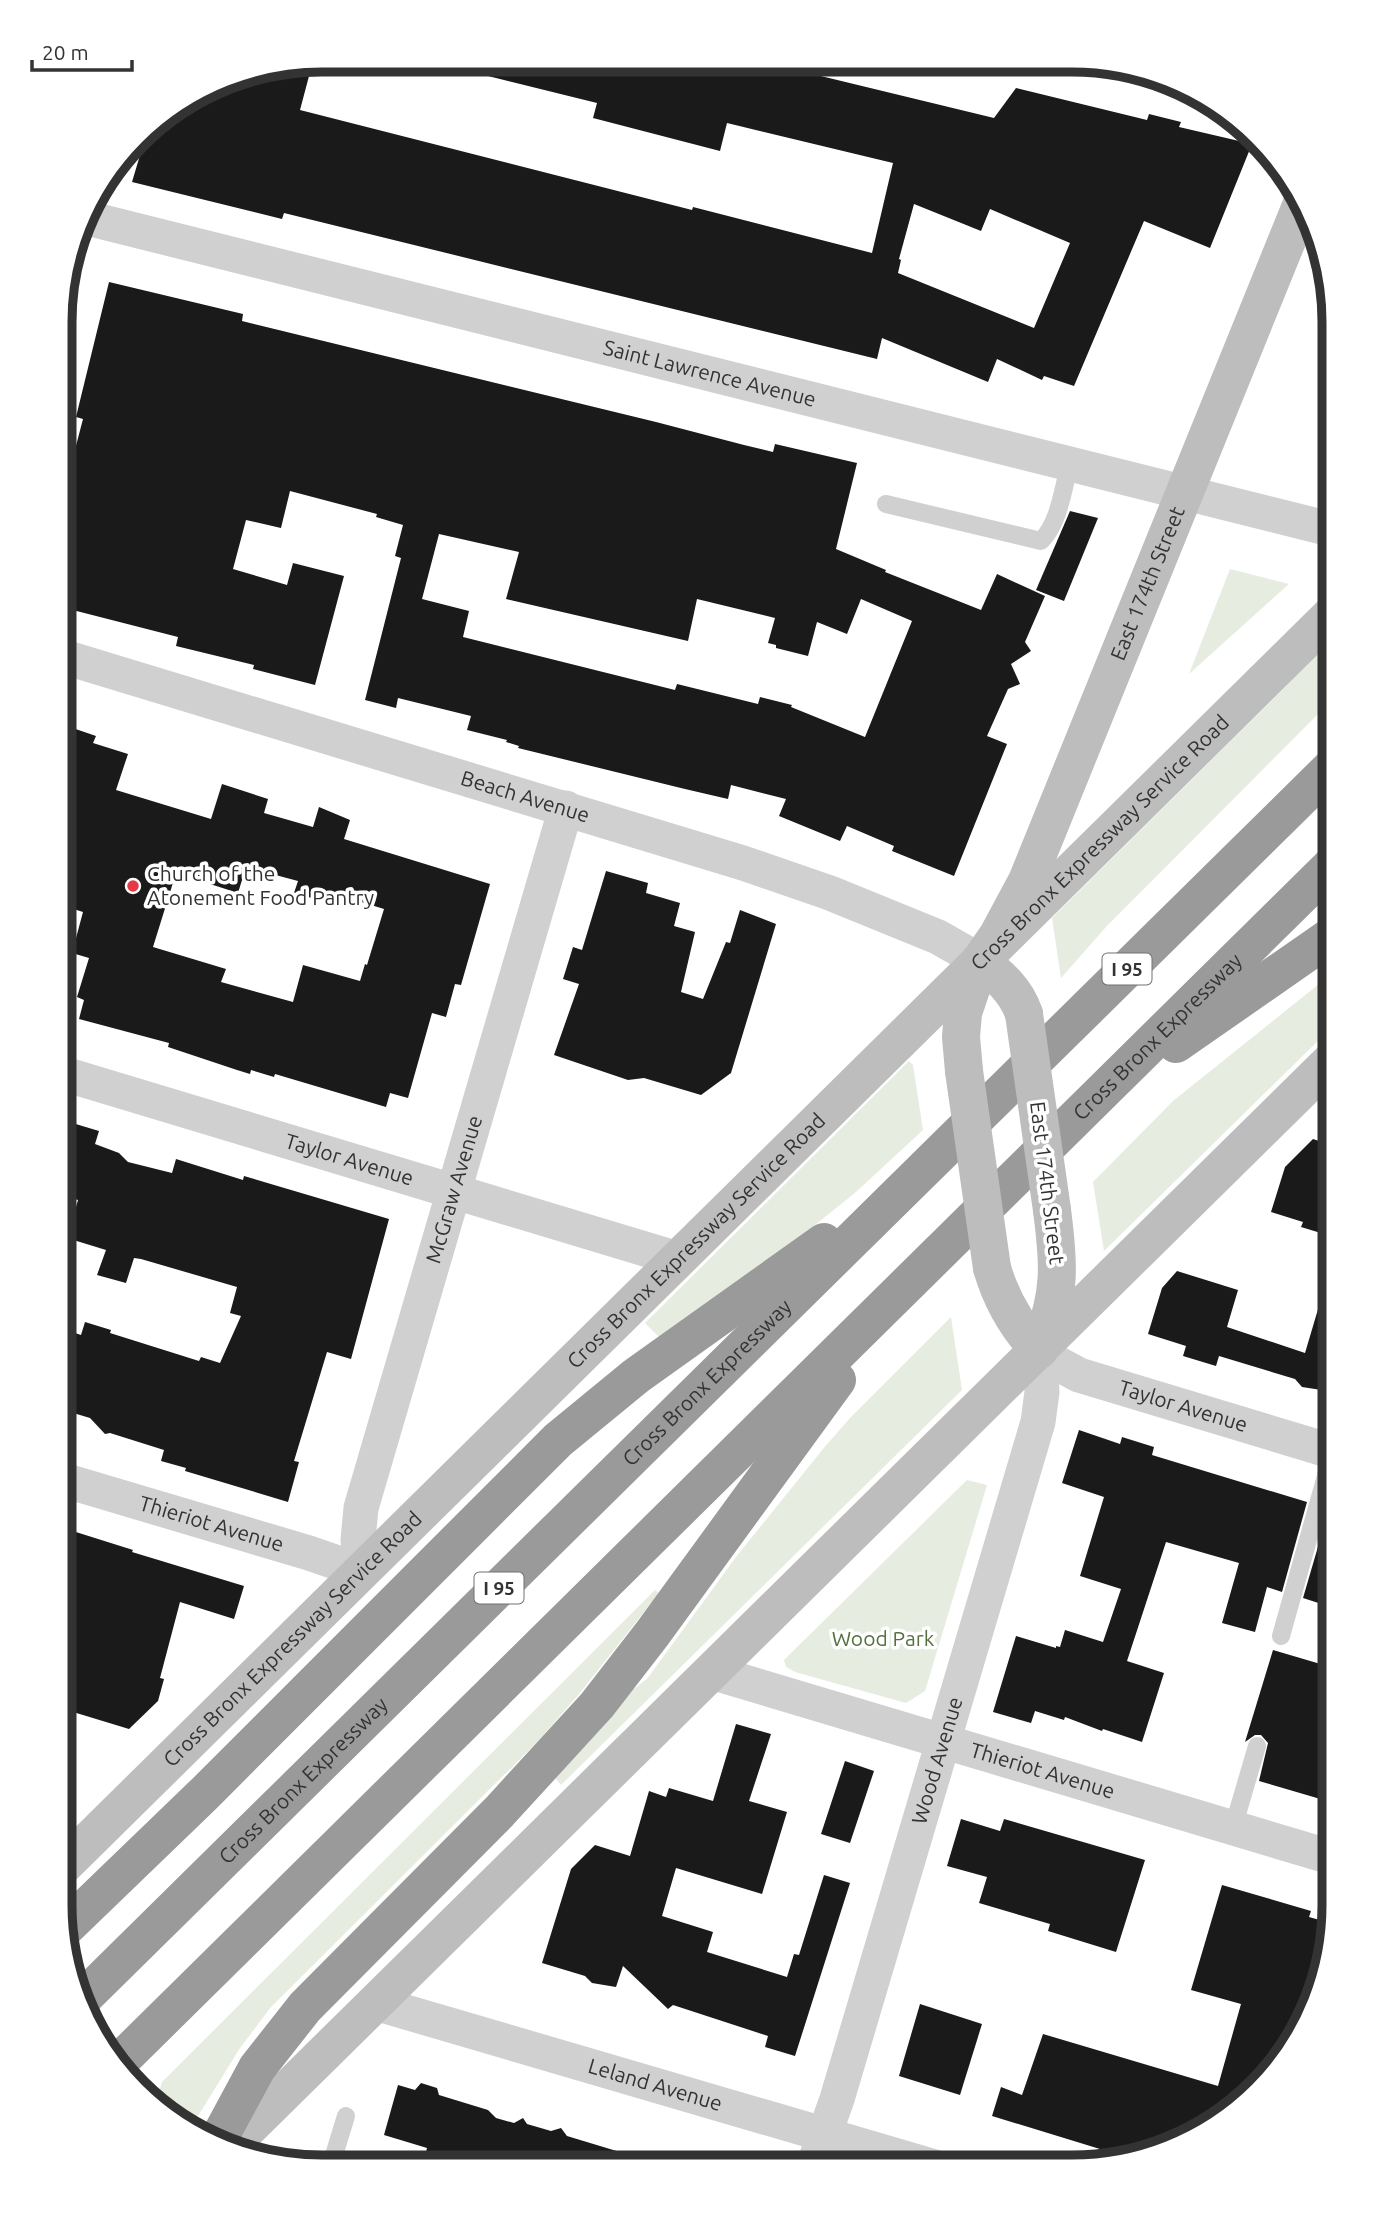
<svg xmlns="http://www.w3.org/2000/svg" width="1394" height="2227" viewBox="0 0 1394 2227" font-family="Ubuntu,sans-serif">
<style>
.green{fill:#e6ecdf}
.building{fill:#1a1a1a;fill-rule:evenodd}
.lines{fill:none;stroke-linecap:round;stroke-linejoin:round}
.lane{stroke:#d0d0d0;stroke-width:18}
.street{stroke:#d0d0d0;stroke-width:35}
.secondary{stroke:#bdbdbd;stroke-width:38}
.highway{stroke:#9a9a9a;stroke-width:38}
.secondary-bridge{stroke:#bdbdbd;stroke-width:38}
.poi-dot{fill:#e63946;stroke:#fff;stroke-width:2.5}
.labels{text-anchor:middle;stroke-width:7;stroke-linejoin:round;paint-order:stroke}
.shield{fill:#fff;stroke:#707070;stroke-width:2}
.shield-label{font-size:19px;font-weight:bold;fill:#333}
.street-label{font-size:21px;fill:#333;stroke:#fff}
.poi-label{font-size:21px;fill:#333;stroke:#fff;text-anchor:start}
.park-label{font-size:21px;fill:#56703f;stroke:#fff}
.rim{fill:none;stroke:#333;stroke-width:9}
</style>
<rect width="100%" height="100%" fill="#fff"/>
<!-- green -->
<g class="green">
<path d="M1230 569 1289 584 1189 674Z"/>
<path d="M1334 639V698L1106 927 1061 978 1052 918Z"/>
<path d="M1334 972V1025L1104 1251 1093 1182 1173 1101Z"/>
<path d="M909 1061 913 1065 923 1130 856 1192 795 1241 659 1337 645 1323Z"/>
<path d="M951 1317 962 1390 561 1785 555 1778 619 1700 647 1679 736 1557 823 1449 850 1418Z"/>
<path d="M967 1480 987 1485 925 1691 906 1703 795 1672 786 1667 784 1660Z"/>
<path d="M655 1590 659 1593 579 1694 539 1740 271 2007 240 2048 190 2129 162 2114 149 2101 159 2092 162 2082Z"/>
</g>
<!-- building -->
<g class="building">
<path d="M465 60 759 61 994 118 1016 88 1147 120 1149 114 1181 122 1179 127 1252 144 1210 248 1144 221 1074 386 1044 376 1042 380 997 359 988 382 882 338 877 359 284 213 282 219 132 182 149 125 222 79 313 61 300 110 649 199 692 210 693 207 872 253 893 163 727 123 720 151 593 118 597 103 464 70ZM914 204 981 231 990 209 1070 243 1034 328 898 273 901 260 899 259Z"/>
<path d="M109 282 243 314 242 321 656 422 744 445 773 452 775 444 857 463 836 549 886 570 885 572 981 610 997 574 1045 596 1025 642 1031 651 1011 664 1020 684 1008 689 987 736 1007 744 954 876 892 851 894 846 847 826 840 841 779 816 786 799 731 785 728 799 685 789 518 748 519 746 506 742 507 740 467 730 471 716 398 698 396 708 365 700 401 558 395 556 403 525 376 517 377 514 290 491 281 528 246 520 233 569 287 585 293 563 344 576 315 685 253 669 254 665 176 646 178 637 61 607V503L83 419 76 417ZM439 534 519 552 506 599 688 641 697 599 775 618 768 643 776 645V648L808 656 817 622 847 634 861 599 912 621 865 737 791 707 792 705 760 697 758 704 677 684 675 690 463 637 469 611 422 599Z"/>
<path d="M1070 511 1098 518 1064 601 1036 590Z"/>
<path d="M61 724 96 736 93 743 128 754 116 790 211 819 222 784 268 799 264 813 313 827 319 807 350 820 344 839 490 884 461 985 455 984 446 1017 432 1013 408 1098 390 1093 386 1107 275 1074 274 1077 251 1070 250 1074 237 1070 168 1047 169 1043 79 1019 84 1000 77 997 89 958 72 953 83 912 61 905ZM246 867 298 881 294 893 326 902 329 892 384 909 367 965 365 964 360 981 303 965 293 1002 221 982 226 969 153 947 176 873 238 893Z"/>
<path d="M606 871 648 883 646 893 680 903 674 926 695 932 681 992 703 999 726 942 730 943 740 910 776 924 731 1073 701 1095 644 1078 628 1080 554 1055 579 984 563 979 573 947 582 950Z"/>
<path d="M69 1122 99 1131 95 1144 119 1153 128 1162 172 1173 176 1159 243 1180 244 1176 389 1219 351 1359 327 1352 294 1461 299 1462 288 1502 185 1471 186 1468 161 1461 164 1450 110 1433 105 1434 90 1418 60 1409V1328L81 1335 85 1322 111 1330 110 1333 199 1361 201 1357 220 1363 241 1316 230 1313 237 1287 141 1259 134 1258 126 1283 97 1275 106 1250 67 1238 78 1200 60 1194 61 1152Z"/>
<path d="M1313 1139 1334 1146V1237L1301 1227 1303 1222 1271 1212 1285 1167Z"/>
<path d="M1177 1271 1238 1290 1227 1327 1305 1353 1327 1279 1334 1280V1372L1328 1391 1302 1387 1295 1379 1219 1356 1216 1366 1183 1356 1186 1346 1148 1334 1162 1288Z"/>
<path d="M1079 1430 1120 1444 1122 1437 1154 1447 1152 1455 1307 1502 1282 1592 1267 1587 1255 1632 1222 1623 1239 1563 1166 1542 1127 1661 1164 1673 1142 1742 1103 1729 1102 1731 1065 1717 1064 1720 1035 1711 1031 1723 993 1712 1016 1636 1056 1648V1646L1060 1647 1065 1630 1103 1642 1121 1589 1080 1576 1104 1497 1062 1483Z"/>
<path d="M1329 1509 1334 1510V1608L1303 1598Z"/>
<path d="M60 1527 133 1550 132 1552 244 1586 234 1619 180 1602 160 1678 164 1679 158 1701 129 1729 60 1708Z"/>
<path d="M1273 1650 1334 1668V1803L1259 1781 1268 1743 1261 1735H1255L1245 1742Z"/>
<path d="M736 1724 771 1734 749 1801 787 1812 762 1894 676 1868 662 1916 713 1932 707 1952 787 1977 794 1954 799 1955 824 1875 850 1883 795 2056 765 2047 768 2036 673 2005 668 2009 623 1966 616 1987 592 1983 585 1976 542 1963 571 1869 595 1845 630 1856 649 1791 666 1797 669 1788 713 1801Z"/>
<path d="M845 1761 874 1771 850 1843 821 1834Z"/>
<path d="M961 1819 1000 1831 1004 1819 1145 1860 1116 1952 1048 1931 1050 1924 979 1903 987 1877 947 1866Z"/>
<path d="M1222 1885 1311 1911 1309 1917 1334 1924 1315 2005 1281 2065 1232 2114 1172 2148 1126 2157 992 2116 1001 2087 1022 2095 1043 2034 1218 2086 1241 2004 1191 1990Z"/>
<path d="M920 2004 982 2024 960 2095 899 2076Z"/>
<path d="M421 2083 437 2088 439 2095 488 2110 496 2118 514 2123 523 2118 527 2124 551 2131 561 2128 567 2136 643 2159 642 2166H443L424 2160 427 2148 384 2135 398 2085 415 2090Z"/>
</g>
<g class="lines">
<!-- lane -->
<g class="lane">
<path d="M886 504 1041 541C1060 522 1063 487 1070 463"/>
<path d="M1281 1636 1333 1451"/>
<path d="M1233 1828 1257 1746"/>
<path d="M331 2165 346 2116"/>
</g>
<!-- street -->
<g class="street">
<path id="s1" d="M83 217 1334 530"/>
<path id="s2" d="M61 656 743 863 830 893 938 937 980 961"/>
<path id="s3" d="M61 1073 678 1259"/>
<path id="s4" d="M1039 1350 1053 1361 1079 1375 1334 1452"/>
<path id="s5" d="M60 1479 309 1553 361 1571 358 1540 361 1508 566 808"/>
<path id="s6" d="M711 1672 1334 1858"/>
<path id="s7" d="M375 2003 935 2167"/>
<path id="s8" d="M813 2167 837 2099 1038 1422 1042 1392 1039 1350"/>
</g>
<!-- secondary -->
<g class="secondary">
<path d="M980 961C999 976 1016 990 1024 1014"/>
<path id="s9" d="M964 1071 961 1037 963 1013 972 986 980 961 998 935 1027 881 1303 201"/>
<path d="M992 1268C1001 1299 1016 1326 1039 1350"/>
<path d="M1041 1344C1061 1292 1059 1264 1052 1210"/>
<path id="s10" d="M60 1869 1334 612"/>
<path d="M227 2149 1334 1058"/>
</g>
<!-- highway -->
<g class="highway">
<path d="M1176 1044 1334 934"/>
<path d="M64 1929 204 1794 558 1440 636 1376 824 1242"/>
<path id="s11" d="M79 2002 1334 765"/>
<path id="s12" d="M115 2066 1334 863"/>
<path d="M216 2144 257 2068 305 2007 499 1812 597 1705 652 1634 837 1380"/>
</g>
<!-- secondary-bridge -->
<g class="secondary-bridge">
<path d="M1024 1014 1052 1210"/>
<path d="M964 1071 992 1268"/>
</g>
</g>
<!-- markers -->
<circle class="poi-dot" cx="133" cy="886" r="7"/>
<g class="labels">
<!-- shield labels -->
<g class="shield">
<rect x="1102.5" y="953.5" width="49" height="31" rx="5"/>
<rect x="474.5" y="1572.5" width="49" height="31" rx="5"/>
</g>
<g class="shield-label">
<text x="1127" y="976">I 95</text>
<text x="499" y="1595">I 95</text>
</g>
<!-- street labels -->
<g class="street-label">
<text dy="7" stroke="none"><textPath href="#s1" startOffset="646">Saint Lawrence Avenue</textPath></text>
<text dy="7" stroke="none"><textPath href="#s9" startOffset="527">East 174th Street</textPath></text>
<text dy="7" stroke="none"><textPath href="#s2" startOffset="485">Beach Avenue</textPath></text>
<text dy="7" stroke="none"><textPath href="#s10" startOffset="1461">Cross Bronx Expressway Service Road</textPath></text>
<text dy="7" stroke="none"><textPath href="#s12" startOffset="1465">Cross Bronx Expressway</textPath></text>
<text dy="7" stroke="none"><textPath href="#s3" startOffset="301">Taylor Avenue</textPath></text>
<text transform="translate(1047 1183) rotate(83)" y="7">East 174th Street</text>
<text dy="7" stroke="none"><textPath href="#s5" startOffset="710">McGraw Avenue</textPath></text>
<text dy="7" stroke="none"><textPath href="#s10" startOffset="894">Cross Bronx Expressway Service Road</textPath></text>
<text dy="7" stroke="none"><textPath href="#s11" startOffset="882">Cross Bronx Expressway</textPath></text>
<text dy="7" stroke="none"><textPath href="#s4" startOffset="156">Taylor Avenue</textPath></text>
<text dy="7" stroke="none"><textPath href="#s5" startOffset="158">Thieriot Avenue</textPath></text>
<text dy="7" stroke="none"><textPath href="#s10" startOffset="327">Cross Bronx Expressway Service Road</textPath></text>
<text dy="7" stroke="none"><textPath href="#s8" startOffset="425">Wood Avenue</textPath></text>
<text dy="7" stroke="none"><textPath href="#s6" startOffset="346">Thieriot Avenue</textPath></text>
<text dy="7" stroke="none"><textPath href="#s11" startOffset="315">Cross Bronx Expressway</textPath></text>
<text dy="7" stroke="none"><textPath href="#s7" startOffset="292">Leland Avenue</textPath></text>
</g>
<!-- poi labels -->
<g class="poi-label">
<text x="147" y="881">Church of the<tspan x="147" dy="24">Atonement Food Pantry</tspan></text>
</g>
<!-- park labels -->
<g class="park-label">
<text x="883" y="1646">Wood Park</text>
</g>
</g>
<!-- crop -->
<path d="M0 0H1394V2227H0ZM322 72H1072A250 250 0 0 1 1322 322V1905A250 250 0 0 1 1072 2155H322A250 250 0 0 1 72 1905V322A250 250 0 0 1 322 72Z" fill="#fff" fill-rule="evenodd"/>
<path class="rim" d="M322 72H1072A250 250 0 0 1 1322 322V1905A250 250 0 0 1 1072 2155H322A250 250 0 0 1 72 1905V322A250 250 0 0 1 322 72Z"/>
<!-- scale -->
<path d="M32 60v10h100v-10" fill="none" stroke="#333333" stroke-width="3.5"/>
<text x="42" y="60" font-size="21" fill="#333333" stroke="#ffffff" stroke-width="5" paint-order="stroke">20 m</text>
</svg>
